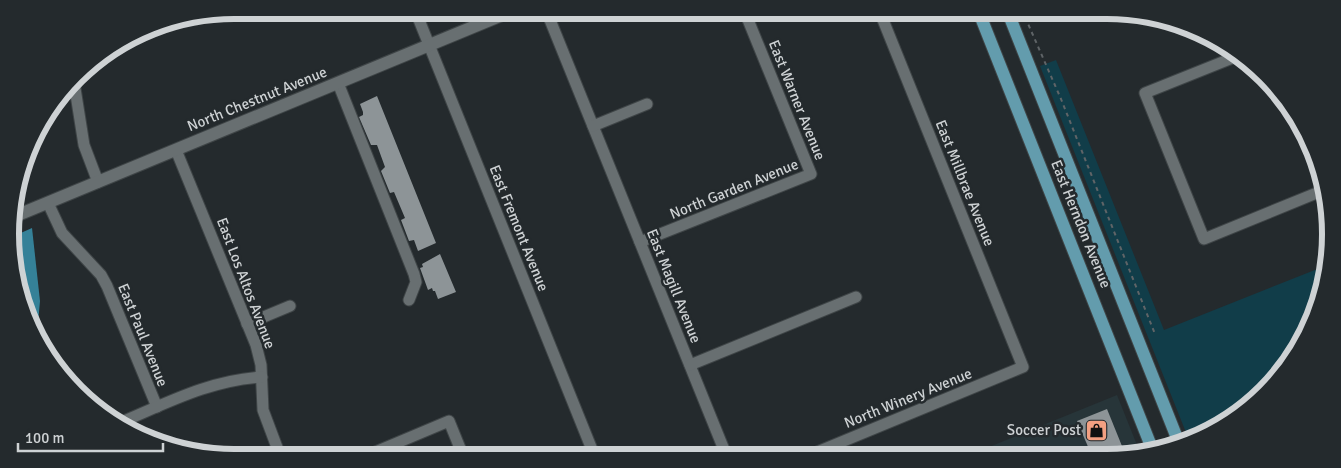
<svg xmlns="http://www.w3.org/2000/svg" width="1341" height="468" viewBox="0 0 1341 468" font-family="Signika,sans-serif">
<style>
.built{fill:#273539}
.green{fill:#113d49}
.water{fill:#358198}
.building{fill:#8d9497}
.lines{fill:none;stroke-linecap:round;stroke-linejoin:round}
.service-casing{stroke:#3f4547;stroke-width:8}
.minor-casing{stroke:#3f4547;stroke-width:13}
.tertiary-casing{stroke:#3f4547;stroke-width:14}
.primary-casing{stroke:#3f4547;stroke-width:14}
.path{stroke:#5f6467;stroke-width:2;stroke-dasharray:4 4;stroke-linecap:butt}
.service{stroke:#686f71;stroke-width:5.5}
.minor{stroke:#686f71;stroke-width:11}
.tertiary{stroke:#686f71;stroke-width:12}
.primary{stroke:#639cad;stroke-width:12}
.labels{text-anchor:middle;stroke-width:5;stroke-linejoin:round;paint-order:stroke}
.street-label{font-size:15px;fill:#ced2d4;stroke:#242a2d}
.poi-label{font-size:15px;fill:#ced2d4;stroke:#242a2d;text-anchor:end}
.rim{fill:none;stroke:#ced2d4;stroke-width:6}
</style>
<rect width="100%" height="100%" fill="#242a2d"/>
<!-- built -->
<path class="built" d="M1117 395 1141 455 967 456Z"/>
<!-- green -->
<path class="green" d="M1056 60 1164 330 1325 266C1325 275 1325 285 1323 293 1305 354 1252 421 1189 440L1040 66Z"/>
<!-- water -->
<path class="water" d="M32 228 40 301 37 334 20 296 14 236Z"/>
<!-- building -->
<g class="building">
<path d="M377 96 436 243 418 251 414 240 409 241 401 220 405 218 394 192 390 193 381 171 385 167 377 145H371L359 117 363 115V112L360 104Z"/>
<path d="M440 254 456 292 438 299 435 291H433L432 288 428 290 420 268 423 267 422 264Z"/>
<path d="M1107 409 1126 456H1092L1077 421Z"/>
</g>
<g class="lines">
<defs>
<path id="service" d="M1008 456H1012"/>
<g id="minor">
<path d="M415 10 595 457"/>
<path d="M546 10 727 457"/>
<path d="M1240 55 1145 93 1204 239 1324 190"/>
<path d="M74 82 84 145 98 182"/>
<path d="M338 83 414 274 416 282 409 300"/>
<path d="M593 126 647 104"/>
<path d="M176 150 256 345 261 365 263 410 281 458"/>
<path d="M48 203 62 233 101 275 107 286 157 407"/>
<path d="M640 242 811 174 744 10"/>
<path d="M247 324 290 306"/>
<path d="M690 365 856 297"/>
<path d="M117 424C165 404 209 380 262 377"/>
<path d="M805 457 1023 367 879 10"/>
<path d="M361 458 449 421 464 458"/>
</g>
<path id="tertiary" d="M13 217 514 10"/>
<g id="primary">
<path d="M978 10 1153 451"/>
<path d="M1007 10 1179 443"/>
</g>
</defs>
<!-- service casing -->
<use href="#service" class="service-casing"/>
<!-- minor casing -->
<use href="#minor" class="minor-casing"/>
<!-- tertiary casing -->
<use href="#tertiary" class="tertiary-casing"/>
<!-- primary casing -->
<use href="#primary" class="primary-casing"/>
<!-- path -->
<path class="path" d="M1022 10 1061 99 1155 334"/>
<!-- service -->
<use href="#service" class="service"/>
<!-- minor -->
<use href="#minor" class="minor"/>
<!-- tertiary -->
<use href="#tertiary" class="tertiary"/>
<!-- primary -->
<use href="#primary" class="primary"/>
</g>
<!-- icons -->
<defs>
<symbol id="shop-square" viewBox="-11 -11 22 22"><rect x="-9" y="-9" width="18" height="18" rx="4" fill="#f3a082" stroke="#242a2d"/><path d="M-5-2.5h2.3a2.7 3.5 0 0 1 5.4 0H5L5.5 6h-11ZM-1.5-2.5h3a1.5 2.3 0 0 0-3 0Z" fill="#111"/></symbol>
</defs>
<g fill-rule="evenodd">
<use href="#shop-square" x="1084" y="418" width="25" height="25"/>
</g>
<g class="labels">
<!-- street labels -->
<g class="street-label">
<text transform="translate(257 99) rotate(-22)" y="5">North Chestnut Avenue</text>
<text transform="translate(797 100) rotate(68)" y="5">East Warner Avenue</text>
<text transform="translate(965 183) rotate(68)" y="5">East Millbrae Avenue</text>
<text transform="translate(734 189) rotate(-22)" y="5">North Garden Avenue</text>
<text transform="translate(1081 224) rotate(68)" y="5">East Herndon Avenue</text>
<text transform="translate(519 228) rotate(68)" y="5">East Fremont Avenue</text>
<text transform="translate(246 283) rotate(69)" y="5">East Los Altos Avenue</text>
<text transform="translate(674 286) rotate(68)" y="5">East Magill Avenue</text>
<text transform="translate(143 335) rotate(68)" y="5">East Paul Avenue</text>
<text transform="translate(908 398) rotate(-22)" y="5">North Winery Avenue</text>
</g>
<!-- poi labels -->
<g class="poi-label">
<text x="1081" y="435">Soccer Post</text>
</g>
</g>
<!-- crop -->
<path d="M0 0H1341V468H0ZM234 19H1107A215 215 0 0 1 1322 234V234A215 215 0 0 1 1107 449H234A215 215 0 0 1 19 234V234A215 215 0 0 1 234 19Z" fill="#242a2d" fill-rule="evenodd"/>
<path class="rim" d="M234 19H1107A215 215 0 0 1 1322 234V234A215 215 0 0 1 1107 449H234A215 215 0 0 1 19 234V234A215 215 0 0 1 234 19Z"/>
<!-- scale -->
<path d="M18 443v8h145v-8" fill="none" stroke="#ced2d4" stroke-width="2.5"/>
<text x="25" y="443" font-size="15" fill="#ced2d4" stroke="#242a2d" stroke-width="4" paint-order="stroke">100 m</text>
</svg>
